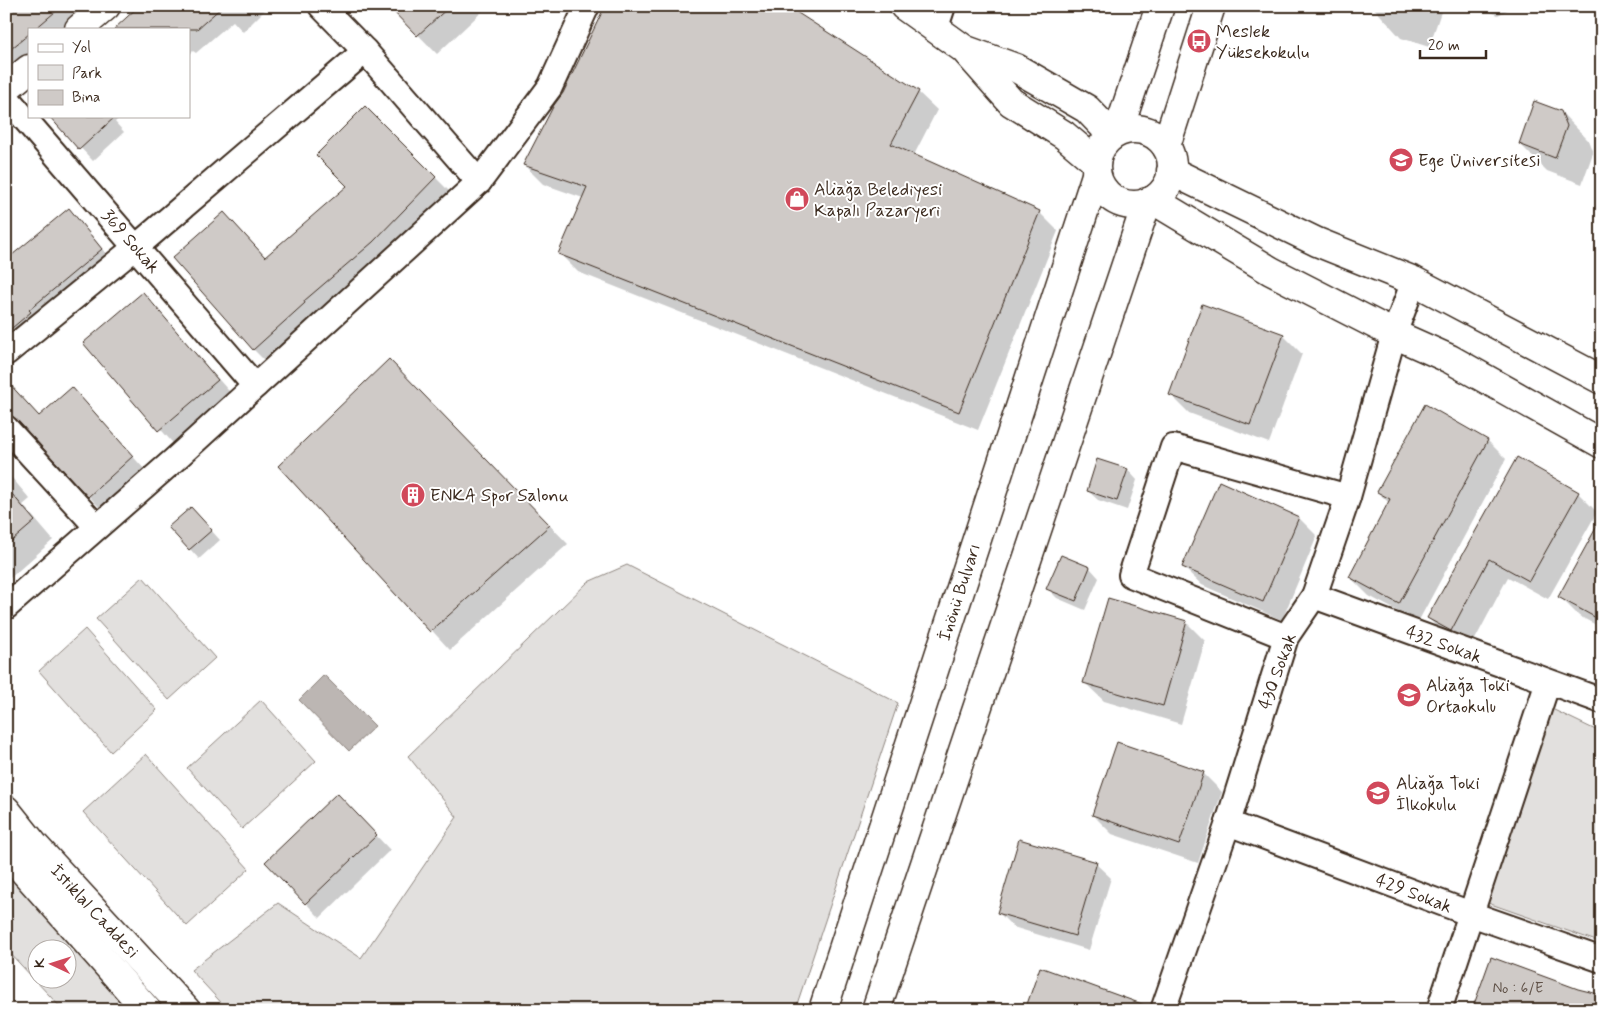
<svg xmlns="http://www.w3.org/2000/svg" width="1608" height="1016" viewBox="0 0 1608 1016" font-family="Mynerve,sans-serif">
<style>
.green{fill:#e2e0de;stroke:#8e857e;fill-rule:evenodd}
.water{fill:#bcb6b3;stroke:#887e77}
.shadow{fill:#0003}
.building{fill:#cfcac7;stroke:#3b2a1e}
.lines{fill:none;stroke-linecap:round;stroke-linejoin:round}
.minor-casing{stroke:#3b2a1e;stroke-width:28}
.tertiary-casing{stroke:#3b2a1e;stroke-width:31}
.minor{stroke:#fff;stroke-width:24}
.tertiary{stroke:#fff;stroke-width:28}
.labels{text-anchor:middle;stroke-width:4;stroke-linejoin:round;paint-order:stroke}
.number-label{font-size:15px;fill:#605248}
.poi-label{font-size:18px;fill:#3b2a1e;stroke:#fff;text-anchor:start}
.street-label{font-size:18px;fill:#3b2a1e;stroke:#fff}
</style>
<rect width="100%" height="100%" fill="#fff"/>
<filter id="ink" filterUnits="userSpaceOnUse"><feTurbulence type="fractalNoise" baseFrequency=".02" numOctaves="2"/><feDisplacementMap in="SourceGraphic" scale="10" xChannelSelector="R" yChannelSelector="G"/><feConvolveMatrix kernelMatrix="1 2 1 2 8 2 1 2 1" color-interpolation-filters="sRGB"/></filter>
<g filter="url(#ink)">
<!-- green -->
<g class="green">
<path d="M627 565 898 703 795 1010H228L191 970 278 903 361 958 457 817 408 756 588 582Z"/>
<path d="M143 577 215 658 169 700 96 619Z"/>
<path d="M85 629 157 710 111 752 39 671Z"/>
<path d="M261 700 316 761 242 829 187 768Z"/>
<path d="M1552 709 1602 733V943L1485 902Z"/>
<path d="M146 754 249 869 187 926 83 812Z"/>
<path d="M6 860 147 1010H63L6 949ZM38 948H68V978H38Z"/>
</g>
<!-- water -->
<path class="water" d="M324 675 375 726 349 751 299 700Z"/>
<!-- shadow -->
<g class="shadow">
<path d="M6 6H85L66 29H29V60L17 70 6 59Z"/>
<path d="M146 6H269L243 32 233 21 196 53 193 51 189 55V29Z"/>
<path d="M390 6H488L437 54Z"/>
<path d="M1372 6H1443L1429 47 1401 38Z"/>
<path d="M1477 6H1515L1498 15Z"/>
<path d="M918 92 937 110 914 155 1039 212 1058 231 978 430 578 272 560 254 583 198 543 184 524 165Z"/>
<path d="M365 107 453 195 271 367 253 349 224 213 266 258 349 186Z"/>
<path d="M1561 112 1588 140 1593 153 1582 184 1547 171 1520 144Z"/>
<path d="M51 116H121L115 122 124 132 93 161Z"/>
<path d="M69 210 115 264 6 359V268Z"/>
<path d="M143 294 236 399 178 449 85 343Z"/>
<path d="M1283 335 1302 354 1269 443 1189 413 1170 394Z"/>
<path d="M408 379 568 544 450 650 280 466Z"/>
<path d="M6 382 40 417 72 389 146 471 102 510 25 428H18L6 416Z"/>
<path d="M1425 406 1488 441 1506 459 1418 622 1369 596 1350 577 1389 503 1378 492Z"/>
<path d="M1518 459 1578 493 1597 512 1548 599 1508 577 1470 649 1447 637 1428 618Z"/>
<path d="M1128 470 1137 480 1127 510 1098 500 1088 491Z"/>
<path d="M6 471 30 499 23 505 53 540 8 580Z"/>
<path d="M200 518 220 540 199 559 170 527Z"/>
<path d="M1299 518 1317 536 1282 620 1202 585 1183 567Z"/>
<path d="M1602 520V628L1579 616 1560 597Z"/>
<path d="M1061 556 1090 568 1099 578 1085 610 1057 598 1048 589Z"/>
<path d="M1187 623 1205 641 1181 724 1104 701 1085 683Z"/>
<path d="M1203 773 1222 792 1198 863 1112 834 1093 815Z"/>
<path d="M351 809 390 850 320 918 267 862Z"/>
<path d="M1096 864 1111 878 1089 950 1013 927 999 913Z"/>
<path d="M6 1003 11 1010H6Z"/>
</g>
<!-- building -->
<g class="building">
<path d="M6 6H62L35 29H29V34L6 53Z"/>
<path d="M139 6H223L197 29H114Z"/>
<path d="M388 6H450L417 36Z"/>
<path d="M605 6H787L919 91 891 144 1040 211 959 412 558 254 587 187 523 165 554 105 563 93Z"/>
<path d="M1534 101 1561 111 1567 126 1555 158 1519 144Z"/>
<path d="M365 106 436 177 373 242 304 301 305 303 253 350 172 258 224 212 265 257 347 186 316 155Z"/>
<path d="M49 116H116L79 150Z"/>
<path d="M69 208 102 249 29 310 31 312 6 333V260Z"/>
<path d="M143 292 218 380 158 431 83 343Z"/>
<path d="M1202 304 1284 334 1250 425 1169 395Z"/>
<path d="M389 359 550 525 430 632 278 466Z"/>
<path d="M6 380 39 416 72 387 133 456 88 497 16 419 6 415Z"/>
<path d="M1425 404 1488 440 1399 604 1349 577 1390 499 1377 492Z"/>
<path d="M1517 457 1579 492 1529 581 1489 559 1451 631 1427 618Z"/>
<path d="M1097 459 1128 469 1117 501 1087 491Z"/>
<path d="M1219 481 1299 517 1263 602 1182 567Z"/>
<path d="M6 487 35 521 6 546Z"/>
<path d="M191 507 212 530 189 550 168 527Z"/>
<path d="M1602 517V621L1558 597Z"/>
<path d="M1061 555 1090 567 1076 601 1046 589Z"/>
<path d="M1108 598 1187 621 1163 706 1083 683Z"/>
<path d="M1117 742 1204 772 1179 845 1092 815Z"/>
<path d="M337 793 377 835 305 904 265 862Z"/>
<path d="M1019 839 1097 862 1075 936 997 913Z"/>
<path d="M1491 957 1578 989 1602 995V1010H1472Z"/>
<path d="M1040 967 1150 1007V1010H1025Z"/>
</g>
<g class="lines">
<defs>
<g id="minor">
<path d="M321 6 365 51 479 182"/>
<path d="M936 27 943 6"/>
<path d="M6 97 255 386"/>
<path d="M6 353 136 247 365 51"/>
<path d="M6 428 96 526"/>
<path d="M1314 596 1602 701"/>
<path d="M6 607 173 461 479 182 550 87 587 6"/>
<path d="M1286 637 1131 575 1173 447 1348 497"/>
<path d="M1228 823 1471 914 1602 960"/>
<path d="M1163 1010 1228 823 1286 637 1314 596 1348 497 1394 334 1414 281"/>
<path d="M1439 1010 1548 682"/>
</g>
<g id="tertiary">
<path d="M904 6 964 49 1011 102 1064 135 1096 162"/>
<path d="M79 29 106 6"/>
<path d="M966 50 1016 68 1087 109 1112 135"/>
<path d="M6 88 29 69"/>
<circle cx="1134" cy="167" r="38"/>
<path d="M1118 132 1160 6"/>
<path d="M1166 146 1211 6"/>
<path d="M1171 171 1317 242 1414 281 1602 380"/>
<path d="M1153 200 1271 271 1394 334 1450 359 1602 444"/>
<path d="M6 810 34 845 186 1010"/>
<path d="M6 851 147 1010"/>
<path d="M823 1010 1096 175"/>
<path d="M876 1010 1147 202"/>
</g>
</defs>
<!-- minor casing -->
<use href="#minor" class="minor-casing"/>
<!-- tertiary casing -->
<use href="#tertiary" class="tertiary-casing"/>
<!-- minor -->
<use href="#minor" class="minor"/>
<!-- tertiary -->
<use href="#tertiary" class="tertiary"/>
</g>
</g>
<!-- icons -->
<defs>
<symbol id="bus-disc" viewBox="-11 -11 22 22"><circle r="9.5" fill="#d1495b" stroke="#fff"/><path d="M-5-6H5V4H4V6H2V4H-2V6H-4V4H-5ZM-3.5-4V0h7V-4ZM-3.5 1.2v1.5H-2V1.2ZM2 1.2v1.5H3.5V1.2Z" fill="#fff"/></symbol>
<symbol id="university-disc" viewBox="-11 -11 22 22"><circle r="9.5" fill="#d1495b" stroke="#fff"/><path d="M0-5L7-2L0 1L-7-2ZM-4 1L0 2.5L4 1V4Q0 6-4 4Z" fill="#fff"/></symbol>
<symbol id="shop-disc" viewBox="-11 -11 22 22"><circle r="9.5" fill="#d1495b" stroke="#fff"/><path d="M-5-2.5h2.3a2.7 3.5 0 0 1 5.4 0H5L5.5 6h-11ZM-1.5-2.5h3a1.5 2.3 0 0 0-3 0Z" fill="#fff"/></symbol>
<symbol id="building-disc" viewBox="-11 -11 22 22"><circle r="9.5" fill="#d1495b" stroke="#fff"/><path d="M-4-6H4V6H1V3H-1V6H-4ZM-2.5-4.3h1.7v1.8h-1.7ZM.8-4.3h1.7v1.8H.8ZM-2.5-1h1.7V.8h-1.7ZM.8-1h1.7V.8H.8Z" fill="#fff"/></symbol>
<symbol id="school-disc" viewBox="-11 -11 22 22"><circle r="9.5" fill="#d1495b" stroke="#fff"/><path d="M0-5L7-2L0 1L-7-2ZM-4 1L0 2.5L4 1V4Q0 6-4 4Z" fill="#fff"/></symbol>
</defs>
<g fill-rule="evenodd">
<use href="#bus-disc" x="1185" y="27" width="28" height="28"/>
<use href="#university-disc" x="1387" y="146" width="28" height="28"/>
<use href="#shop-disc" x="783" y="185" width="28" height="28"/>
<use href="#building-disc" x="399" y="481" width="28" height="28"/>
<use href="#school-disc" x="1395" y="681" width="28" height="28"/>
<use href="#school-disc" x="1364" y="779" width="28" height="28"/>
</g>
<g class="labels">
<!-- number labels -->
<g class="number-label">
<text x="1518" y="993">No : 6/E</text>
</g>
<!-- poi labels -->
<g class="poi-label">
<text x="1216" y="37">Meslek<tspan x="1216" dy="21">Yüksekokulu</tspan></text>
<text x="1418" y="166">Ege Üniversitesi</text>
<text x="814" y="195">Aliağa Belediyesi<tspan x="814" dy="21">Kapalı Pazaryeri</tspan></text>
<text x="430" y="501">ENKA Spor Salonu</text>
<text x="1426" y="691">Aliağa Toki<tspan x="1426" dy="21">Ortaokulu</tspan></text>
<text x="1396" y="789">Aliağa Toki<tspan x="1396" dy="21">İlkokulu</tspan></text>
</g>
<!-- street labels -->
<g class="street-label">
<text transform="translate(131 241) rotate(49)" y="6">369 Sokak</text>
<text transform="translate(959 592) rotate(-72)" y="6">İnönü Bulvarı</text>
<text transform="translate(1444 644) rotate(20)" y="6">432 Sokak</text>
<text transform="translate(1277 671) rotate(-70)" y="6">430 Sokak</text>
<text transform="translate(1414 893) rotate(21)" y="6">429 Sokak</text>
<text transform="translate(95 911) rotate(47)" y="6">İstiklal Caddesi</text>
</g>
</g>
<!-- margin -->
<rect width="1608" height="1016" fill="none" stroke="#fff" stroke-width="25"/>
<rect x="12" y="12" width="1583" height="991" fill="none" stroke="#3b2a1e" stroke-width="2" filter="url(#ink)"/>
<!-- legend -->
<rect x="28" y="28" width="162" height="90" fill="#ffffff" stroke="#b1aaa5"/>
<rect x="38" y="44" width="25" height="8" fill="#ffffff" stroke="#b1aaa5"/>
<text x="72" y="52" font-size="15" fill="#3b2a1e">Yol</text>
<rect x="38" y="65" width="25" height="15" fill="#e2e0de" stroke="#b1aaa5"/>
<text x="72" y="78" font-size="15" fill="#3b2a1e">Park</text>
<rect x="38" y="90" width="25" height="15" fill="#cfcac7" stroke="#b1aaa5"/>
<text x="72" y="102" font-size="15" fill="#3b2a1e">Bina</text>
<!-- north arrow -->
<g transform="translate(52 964) rotate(274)"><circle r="24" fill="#ffffff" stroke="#b1aaa5"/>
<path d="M0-4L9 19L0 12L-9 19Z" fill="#d1495b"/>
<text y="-8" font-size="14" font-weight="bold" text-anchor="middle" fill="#3b2a1e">K</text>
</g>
<!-- scale -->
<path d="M1420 50v8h66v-8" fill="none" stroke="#3b2a1e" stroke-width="2.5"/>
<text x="1428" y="50" font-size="15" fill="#3b2a1e" stroke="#ffffff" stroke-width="4" paint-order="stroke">20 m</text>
</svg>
